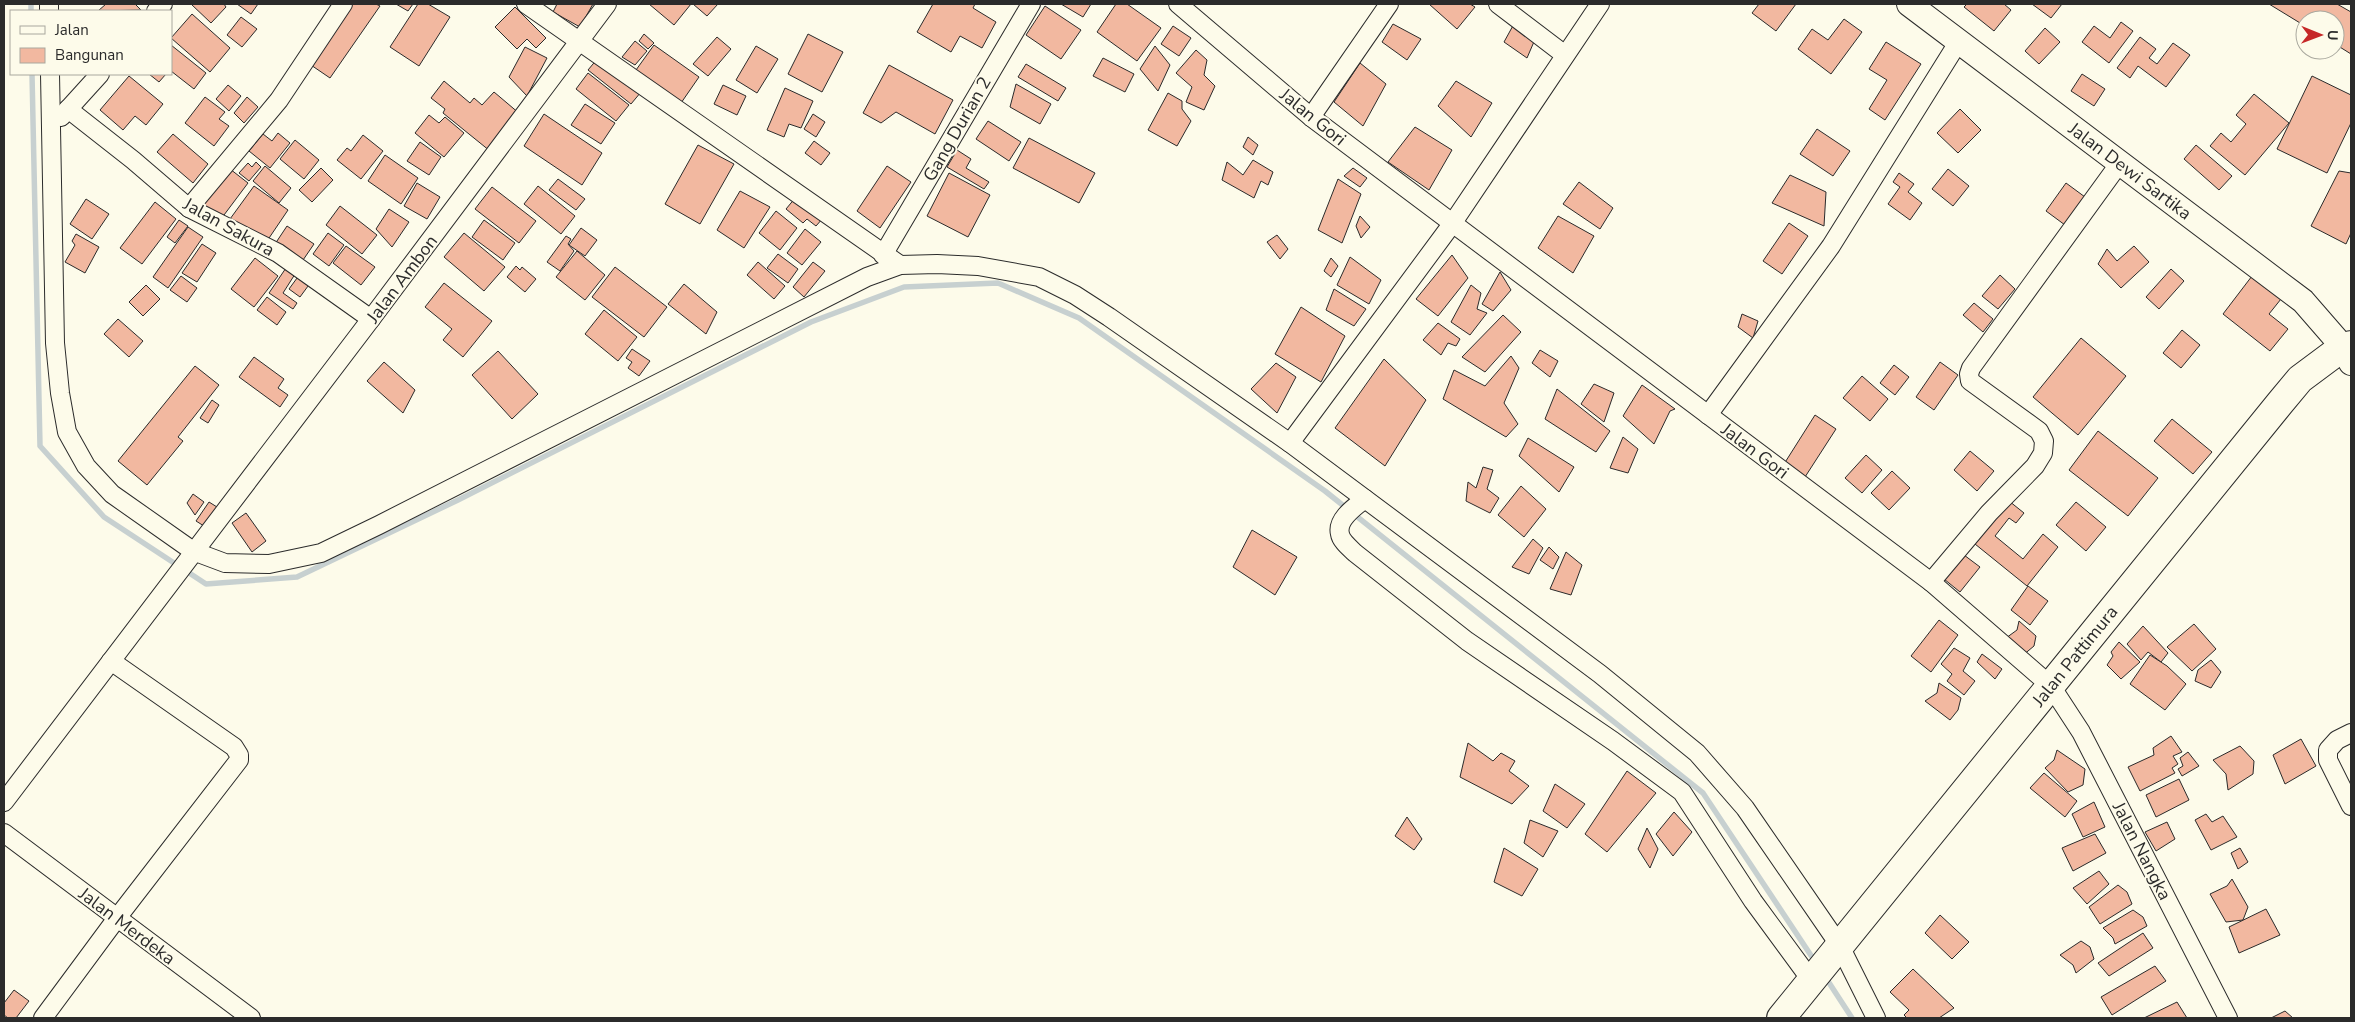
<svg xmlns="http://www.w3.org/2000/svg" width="2355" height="1022" viewBox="0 0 2355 1022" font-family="'Nunito Sans',sans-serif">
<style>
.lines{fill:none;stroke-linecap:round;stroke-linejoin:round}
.stream{stroke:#c7d0d0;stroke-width:5.5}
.building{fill:#f2b8a0;stroke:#2b2b2b}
.street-casing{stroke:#2b2b2b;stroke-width:20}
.secondary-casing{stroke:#2b2b2b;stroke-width:26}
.primary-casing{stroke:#2b2b2b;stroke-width:30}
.street{stroke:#fdfbea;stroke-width:18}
.secondary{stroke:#fdfbea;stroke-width:24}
.primary{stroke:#fdfbea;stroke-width:28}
.labels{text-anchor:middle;stroke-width:4;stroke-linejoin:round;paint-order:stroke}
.street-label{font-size:18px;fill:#2b2b2b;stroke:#fdfbea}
</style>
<rect width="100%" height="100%" fill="#fdfbea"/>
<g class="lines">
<!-- stream -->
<g class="stream">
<path d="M31 4V11"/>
<path d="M32 74 40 446 104 517 206 584 297 577 458 500 811 322 904 287 998 283 1079 318 1325 491 1703 793 1816 963"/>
<path d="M1824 975 1852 1018"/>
</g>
</g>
<!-- building -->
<g class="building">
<path d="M106 4H135L141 10 98 11Z"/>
<path d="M191 4H224L226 7 211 23Z"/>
<path d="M237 4H258L251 14Z"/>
<path d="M350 4H376L380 6 330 78 308 63Z"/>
<path d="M396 4H413L408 11Z"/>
<path d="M418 4H428L450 17 419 66 390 47Z"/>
<path d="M557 4H593L580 27 553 12Z"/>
<path d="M649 4H691L674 25Z"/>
<path d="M693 4H718L707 16Z"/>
<path d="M933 4H975L973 8 996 22 982 48 960 36 951 52 917 32Z"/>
<path d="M1061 4H1091L1083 17Z"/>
<path d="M1116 4H1127L1161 28 1137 61 1097 32Z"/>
<path d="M1429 4H1470L1475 7 1457 29Z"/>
<path d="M1759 4H1796L1776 31 1752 13Z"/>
<path d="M1967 4H2004L2011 10 1994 31 1964 7Z"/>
<path d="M2032 4H2062L2051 18Z"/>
<path d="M2269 4H2337L2351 12V54L2335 44V20H2305V26Z"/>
<path d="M1045 6 1081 30 1061 59 1026 35Z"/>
<path d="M515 7 546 38 536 48 527 39 517 49 495 27Z"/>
<path d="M192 14 230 48 210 72 171 38Z"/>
<path d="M241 17 257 29 242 47 227 35Z"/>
<path d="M1844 19 1862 32 1831 74 1798 49 1812 29 1828 40Z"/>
<path d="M1515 22 1536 37 1527 58 1504 42Z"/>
<path d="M2121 22 2133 31 2109 63 2082 42 2094 26 2110 38Z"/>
<path d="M1393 24 1421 39 1407 60 1382 42Z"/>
<path d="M1173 26 1191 38 1179 56 1161 44Z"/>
<path d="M2045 28 2060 42 2039 64 2025 51Z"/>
<path d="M644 34 654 43 648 49 639 41Z"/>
<path d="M808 34 843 52 822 92 788 74Z"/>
<path d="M717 37 731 49 708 76 693 64Z"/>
<path d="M2140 37 2156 49 2149 58 2157 64 2173 43 2190 55 2166 87 2138 66 2130 78 2117 68Z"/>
<path d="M635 41 647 51 635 65 622 57Z"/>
<path d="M1886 42 1921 64 1885 120 1869 109 1887 80 1869 69Z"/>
<path d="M171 45 206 73 194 89 171 71Z"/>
<path d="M654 45 699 77 681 103 636 70Z"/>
<path d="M756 46 778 59 757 93 736 80Z"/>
<path d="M1155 46 1170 65 1158 91 1140 69Z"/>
<path d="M525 47 547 58 527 96 509 77Z"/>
<path d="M1196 50 1207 60 1204 75 1215 86 1204 110 1186 102 1192 87 1176 73Z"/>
<path d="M598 58 641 92 631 104 588 70Z"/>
<path d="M1103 58 1134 74 1125 92 1093 76Z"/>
<path d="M1360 63 1386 84 1363 126 1334 102Z"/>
<path d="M1026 64 1066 88 1058 101 1018 77Z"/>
<path d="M889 65 953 100 935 134 896 112 881 123 863 113Z"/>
<path d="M588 73 629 105 616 121 576 89Z"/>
<path d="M149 74H166L159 82Z"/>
<path d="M2082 74 2105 89 2094 106 2071 91Z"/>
<path d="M129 76 163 104 146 125 135 116 123 130 100 110Z"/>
<path d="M2312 76 2351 95V123L2327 173 2277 149Z"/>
<path d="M444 81 470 103 474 98 482 105 494 92 520 114 490 151 443 113 445 109 431 98Z"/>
<path d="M1456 81 1492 103 1471 137 1438 106Z"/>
<path d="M1016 84 1051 104 1040 124 1010 107Z"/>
<path d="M228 85 241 96 229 111 216 99Z"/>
<path d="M723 85 746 96 737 115 714 104Z"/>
<path d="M785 88 813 101 801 128 789 124 784 137 767 130Z"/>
<path d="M1168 93 1182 101V109L1191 121 1177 146 1148 130Z"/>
<path d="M2254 94 2289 123 2245 175 2210 146 2221 133 2231 142 2246 124 2236 115Z"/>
<path d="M205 97 225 112 219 119 229 126 214 146 185 123Z"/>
<path d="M247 97 258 107 244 123 234 113Z"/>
<path d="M585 104 615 123 601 144 571 125Z"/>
<path d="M1960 109 1981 130 1958 153 1937 133Z"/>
<path d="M544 114 602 153 582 185 524 146Z"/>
<path d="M813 114 825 122 816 137 804 129Z"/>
<path d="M429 115 439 123 445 117 464 133 444 157 415 133Z"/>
<path d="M988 121 1021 142 1009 161 976 139Z"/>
<path d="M1415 127 1452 150 1429 190 1388 162Z"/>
<path d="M1817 129 1850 151 1833 176 1800 154Z"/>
<path d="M278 133 290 143 270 168 249 151 263 134 272 141Z"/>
<path d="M173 134 208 164 193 183 157 152Z"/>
<path d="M363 135 383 151 361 179 337 160 347 148 351 151Z"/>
<path d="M1248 137 1258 145 1253 155 1243 147Z"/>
<path d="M1029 138 1095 173 1079 203 1013 168Z"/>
<path d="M295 140 319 160 304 179 280 159Z"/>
<path d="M814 141 830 153 821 165 805 153Z"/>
<path d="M420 142 441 157 429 175 407 161Z"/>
<path d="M698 145 734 164 700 224 665 204Z"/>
<path d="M2196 145 2232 176 2219 190 2184 159Z"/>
<path d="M957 150 971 159 966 168 989 182 984 189 947 167Z"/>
<path d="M385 155 418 178 401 204 368 181Z"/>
<path d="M1253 160 1273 172 1268 185 1261 181 1254 198 1222 180 1227 162 1243 175Z"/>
<path d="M256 162 261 167 249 181 239 173 248 163 252 167Z"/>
<path d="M265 166 291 188 279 203 253 181Z"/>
<path d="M887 166 911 182 880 228 857 211Z"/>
<path d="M321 168 333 180 312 202 299 190Z"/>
<path d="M1353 168 1367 178 1360 187 1344 176Z"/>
<path d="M230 169 248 183 221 219 203 204Z"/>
<path d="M1948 169 1969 186 1953 206 1932 189Z"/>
<path d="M2339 171 2351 173V233L2346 244 2311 226Z"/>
<path d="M949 173 990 195 968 237 927 216Z"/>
<path d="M1899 173 1914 184 1908 192 1922 203 1910 220 1888 204 1900 187 1893 182Z"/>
<path d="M1790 175 1826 192 1824 226 1772 203Z"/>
<path d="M558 179 585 199 576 210 549 190Z"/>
<path d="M1338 179 1361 194 1342 243 1318 230Z"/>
<path d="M1579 182 1613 208 1600 229 1563 204Z"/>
<path d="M417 183 440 197 427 219 404 206Z"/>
<path d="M2066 183 2085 197 2065 225 2046 211Z"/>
<path d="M254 186 288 210 265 244 230 219Z"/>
<path d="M538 186 575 216 561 234 524 204Z"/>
<path d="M492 187 536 221 519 243 475 209Z"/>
<path d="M740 191 770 207 744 248 717 230Z"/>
<path d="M796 197 823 218 816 226 807 219 803 223 786 209Z"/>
<path d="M86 199 109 214 92 239 70 224Z"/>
<path d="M155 202 176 219 142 264 120 248Z"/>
<path d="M340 206 377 235 362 254 326 225Z"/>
<path d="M389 209 409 222 392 247 376 229Z"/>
<path d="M776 211 797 228 780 250 759 233Z"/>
<path d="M1360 216 1370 227 1361 238 1356 226Z"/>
<path d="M1558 216 1594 236 1573 273 1538 248Z"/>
<path d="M179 220 188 226 175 243 167 237Z"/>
<path d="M484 220 515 243 503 260 472 237Z"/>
<path d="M1789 223 1808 236 1782 274 1763 261Z"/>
<path d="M287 226 314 244 301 263 275 244Z"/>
<path d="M188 227 203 237 168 288 153 277Z"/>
<path d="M581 228 597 240 585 256 569 245Z"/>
<path d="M805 229 821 242 802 265 787 253Z"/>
<path d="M328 233 344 245 329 266 313 254Z"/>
<path d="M464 233 505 267 484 291 444 257Z"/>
<path d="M76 234 99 247 85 273 65 262 75 245 72 241Z"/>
<path d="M1277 235 1288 249 1280 259 1267 242Z"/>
<path d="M566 236 571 239 568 244 574 251 560 271 547 262Z"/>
<path d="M202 244 216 253 197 282 182 273Z"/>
<path d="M346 246 375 267 361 285 333 263Z"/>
<path d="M2134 246 2149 262 2121 288 2098 264 2107 249 2117 261Z"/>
<path d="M577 251 605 275 585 300 556 277Z"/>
<path d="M778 254 798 269 788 283 767 268Z"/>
<path d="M1452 255 1468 278 1438 316 1416 299Z"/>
<path d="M1350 257 1381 280 1369 304 1337 285Z"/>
<path d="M255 258 278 276 254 307 231 289Z"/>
<path d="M1331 258 1338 266 1331 277 1324 271Z"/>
<path d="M758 262 785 286 774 299 747 275Z"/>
<path d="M813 262 825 271 804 297 793 287Z"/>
<path d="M288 265 297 271 283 293 297 303 293 309 269 293Z"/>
<path d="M516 266 520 270 522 267 536 279 525 292 507 277Z"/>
<path d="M615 267 667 307 644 337 592 297Z"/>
<path d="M2171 269 2184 281 2159 309 2146 297Z"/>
<path d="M1500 272 1511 290 1493 311 1482 304Z"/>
<path d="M300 274 311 282 300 297 289 289Z"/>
<path d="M2000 275 2015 289 1998 309 1982 296Z"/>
<path d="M181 276 197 288 187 302 170 290Z"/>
<path d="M2252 276 2281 299 2269 314 2288 329 2270 351 2223 314Z"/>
<path d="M444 283 492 321 463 357 443 340 452 329 425 307Z"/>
<path d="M684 284 717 312 706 334 668 304Z"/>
<path d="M146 285 160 299 143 316 129 302Z"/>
<path d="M1471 285 1481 293 1477 309 1487 313 1470 335 1451 322Z"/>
<path d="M1334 289 1366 309 1354 326 1326 310Z"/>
<path d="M267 297 286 312 277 325 257 310Z"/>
<path d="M1974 303 1993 319 1983 332 1963 315Z"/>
<path d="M1301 307 1345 336 1321 382 1275 354Z"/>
<path d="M604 310 637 337 618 361 585 334Z"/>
<path d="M1742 314 1758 321 1753 338 1738 327Z"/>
<path d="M1503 315 1521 332 1485 372 1462 357Z"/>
<path d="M118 319 143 341 129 357 104 334Z"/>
<path d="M1438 323 1460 339 1456 346 1448 343 1441 355 1423 340Z"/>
<path d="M2182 330 2200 345 2181 368 2163 353Z"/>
<path d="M2081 338 2126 376 2078 435 2033 397Z"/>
<path d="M632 349 650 361 639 376 628 368 632 362 626 358Z"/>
<path d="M1540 350 1558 361 1550 377 1532 363Z"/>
<path d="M498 351 538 394 512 419 472 375Z"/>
<path d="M1511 356 1519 368 1504 403 1518 424 1506 437 1443 399 1454 370 1485 386Z"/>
<path d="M254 357 284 379 278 388 288 395 280 407 239 377Z"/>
<path d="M1384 359 1426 400 1385 466 1335 428Z"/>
<path d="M384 362 415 390 403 413 367 381Z"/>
<path d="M1940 362 1958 375 1934 410 1916 397Z"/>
<path d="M1276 363 1296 377 1277 413 1251 389Z"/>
<path d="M1894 365 1909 377 1895 395 1880 383Z"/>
<path d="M195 366 219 385 178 437 183 441 147 485 118 461Z"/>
<path d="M1862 376 1888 399 1870 421 1843 398Z"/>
<path d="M1594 384 1614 393 1604 422 1581 404Z"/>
<path d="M1642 385 1675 409 1670 411 1654 444 1623 416Z"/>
<path d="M1557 389 1610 431 1596 452 1545 419Z"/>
<path d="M212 400 219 405 208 423 200 418Z"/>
<path d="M1815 415 1836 429 1805 477 1784 464Z"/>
<path d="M2172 419 2212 452 2193 474 2154 441Z"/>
<path d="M2098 431 2158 478 2128 516 2069 470Z"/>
<path d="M1623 437 1638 449 1628 473 1610 468Z"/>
<path d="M1528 438 1574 467 1559 492 1519 456Z"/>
<path d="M1970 451 1994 471 1977 491 1954 470Z"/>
<path d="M1866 455 1882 470 1862 493 1845 478Z"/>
<path d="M1483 467 1493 470 1487 489 1499 498 1490 513 1466 501 1468 482 1476 488Z"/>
<path d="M1892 471 1910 488 1889 510 1871 493Z"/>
<path d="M1521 486 1546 509 1524 537 1498 515Z"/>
<path d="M193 494 204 502 195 515 187 503Z"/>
<path d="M2009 501 2024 513 2016 523 2009 518 1995 536 2023 559 2043 534 2058 547 2027 586 1975 544Z"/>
<path d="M209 502 217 507 204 526 196 521Z"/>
<path d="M2076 502 2106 527 2086 551 2056 525Z"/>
<path d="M246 513 266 541 252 552 232 523Z"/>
<path d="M1252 530 1297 557 1275 595 1233 567Z"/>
<path d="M1533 539 1543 548 1529 574 1512 567Z"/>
<path d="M1549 547 1559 557 1553 569 1540 560Z"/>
<path d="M1566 552 1582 565 1571 595 1550 589Z"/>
<path d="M1964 555 1980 567 1960 592 1944 579Z"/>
<path d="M2028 586 2048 601 2030 625 2011 610Z"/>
<path d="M1939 620 1958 635 1931 672 1911 656Z"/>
<path d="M2019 621 2036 636 2034 646 2022 656 2006 638 2017 630Z"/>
<path d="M2194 624 2216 649 2192 671 2167 647Z"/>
<path d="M2143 626 2168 653 2161 662 2148 652 2141 660 2127 644Z"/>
<path d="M2119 642 2140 662 2121 679 2107 665 2113 656 2111 652Z"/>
<path d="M1954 648 1970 658 1963 671 1975 681 1964 695 1947 681 1952 674 1941 664Z"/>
<path d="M1982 654 2002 669 1995 679 1977 662Z"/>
<path d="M2150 655 2167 666 2186 684 2165 710 2130 684Z"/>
<path d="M2211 660 2221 672 2211 688 2195 681 2198 670Z"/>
<path d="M1939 683 1961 698 1958 710 1950 720 1925 701 1937 693Z"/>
<path d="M2171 736 2182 752 2173 756 2178 764 2172 768 2175 773 2140 791 2128 767 2154 755 2153 748Z"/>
<path d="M2301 739 2316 766 2285 784 2273 755Z"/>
<path d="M1468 743 1493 761 1501 753 1515 761 1509 771 1529 786 1512 804 1460 777Z"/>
<path d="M2240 746 2254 761 2253 774 2228 790 2226 774 2213 760Z"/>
<path d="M2057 750 2085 769 2083 785 2068 792 2045 768 2054 760Z"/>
<path d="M2188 752 2199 766 2182 776 2178 769 2183 766 2180 758Z"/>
<path d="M1627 771 1656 793 1607 852 1585 834Z"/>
<path d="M2044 773 2077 801 2065 817 2030 788Z"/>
<path d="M2179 779 2189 800 2156 817 2146 795Z"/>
<path d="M1555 784 1585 804 1567 828 1543 811Z"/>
<path d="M2094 802 2105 827 2083 837 2072 814Z"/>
<path d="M1674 812 1692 832 1673 856 1656 834Z"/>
<path d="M2206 814 2212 822 2223 816 2237 837 2211 850 2195 820Z"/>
<path d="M1407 817 1422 839 1414 850 1395 836Z"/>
<path d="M1530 820 1558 831 1543 857 1524 843Z"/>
<path d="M2167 822 2175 839 2156 851 2145 832Z"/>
<path d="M1647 828 1658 849 1650 868 1638 849Z"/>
<path d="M2095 834 2106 853 2073 871 2062 848Z"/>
<path d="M1504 848 1538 869 1522 896 1494 882Z"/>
<path d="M2240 848 2248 862 2238 869 2231 853Z"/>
<path d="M2099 871 2109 884 2087 904 2073 888Z"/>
<path d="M2232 879 2248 907 2243 920 2226 922 2210 894 2227 886Z"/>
<path d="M2118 885 2127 892 2132 904 2100 924 2089 907Z"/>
<path d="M2266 909 2280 935 2239 953 2229 927Z"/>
<path d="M2133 910 2143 917 2147 926 2115 944 2113 938 2103 928Z"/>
<path d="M1940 915 1969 942 1952 959 1925 933Z"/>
<path d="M2143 933 2153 948 2109 976 2098 963Z"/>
<path d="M2081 941 2090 947 2094 959 2076 973 2073 965 2060 955Z"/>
<path d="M2155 966 2166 981 2112 1015 2101 997Z"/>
<path d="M1913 969 1954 1008 1939 1018H1907L1904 1015 1909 1010 1890 992Z"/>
<path d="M14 990 29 1001 16 1018H8L4 1015V1003Z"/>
<path d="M2177 1002 2187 1018H2144Z"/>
<path d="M2285 1011 2293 1018H2271Z"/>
</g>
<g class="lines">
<defs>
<g id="street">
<path d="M49 4V11"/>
<path d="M526 4 900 265"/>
<path d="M1178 4 1311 117 1931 582 2051 686 2081 732 2228 1018"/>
<path d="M1498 4 1565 55"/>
<path d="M156 11 163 4"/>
<path d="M50 74 55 343 60 393 67 432 86 466 112 494 193 551 225 563 269 564 321 553 379 525 867 277 900 265 937 264 978 266 1039 277 1075 295 1109 317 1290 443 1600 674 1697 753 1745 808 1840 946 1876 1018"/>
<path d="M68 109 133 160 189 208 278 253 371 319"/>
<path d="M61 117 100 74"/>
<path d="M1311 117 1389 4"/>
<path d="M189 208 279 100 343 4"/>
<path d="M883 255 1031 4"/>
<path d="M1708 415 1831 246 1959 41"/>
<path d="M1290 443 1452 224 1600 4"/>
<path d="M1365 499C1356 506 1336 519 1340 534 1341 541 1350 548 1355 553L1467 641 1613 741 1682 792 1753 901 1811 980"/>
<path d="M1931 582 1989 513 2035 466 2043 453 2044 441 2039 431 1970 381 1969 374 1971 368 2119 164"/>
<path d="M2351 733 2337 740 2328 750V760L2351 806"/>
<path d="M4 802 371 319 607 4"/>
<path d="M4 833 251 1018"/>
<path d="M43 1018 117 918 239 760V755L234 747 111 661"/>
</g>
<path id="secondary" d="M1909 4 2303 301 2343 347 2351 363"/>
<path id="primary" d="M1781 1018 2280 403 2300 379 2343 347 2351 345"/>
</defs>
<!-- street casing -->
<use href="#street" class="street-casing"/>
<!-- secondary casing -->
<use href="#secondary" class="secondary-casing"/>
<!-- primary casing -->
<use href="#primary" class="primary-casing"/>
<!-- street -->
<use href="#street" class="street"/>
<!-- secondary -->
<use href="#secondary" class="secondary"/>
<!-- primary -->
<use href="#primary" class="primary"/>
</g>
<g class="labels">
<!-- street labels -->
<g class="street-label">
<text transform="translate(1313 117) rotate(39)" y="6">Jalan Gori</text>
<text transform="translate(957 129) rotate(-60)" y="6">Gang Durian 2</text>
<text transform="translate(2130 171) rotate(37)" y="6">Jalan Dewi Sartika</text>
<text transform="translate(229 227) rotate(29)" y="6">Jalan Sakura</text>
<text transform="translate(402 279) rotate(-53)" y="6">Jalan Ambon</text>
<text transform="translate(1755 451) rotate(37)" y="6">Jalan Gori</text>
<text transform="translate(2075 656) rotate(-51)" y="6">Jalan Pattimura</text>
<text transform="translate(2142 851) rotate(63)" y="6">Jalan Nangka</text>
<text transform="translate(127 926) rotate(37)" y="6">Jalan Merdeka</text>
</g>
</g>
<!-- border -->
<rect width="2355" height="1022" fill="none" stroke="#2b2b2b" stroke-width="10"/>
<!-- legend -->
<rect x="10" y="10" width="162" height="65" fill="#fdfbea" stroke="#a9a89e"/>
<rect x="20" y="26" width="25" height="8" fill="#fdfbea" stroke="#a9a89e"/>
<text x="55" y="35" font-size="15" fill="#2b2b2b">Jalan</text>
<rect x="20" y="48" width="25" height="15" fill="#f2b8a0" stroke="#a9a89e"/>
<text x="55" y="60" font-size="15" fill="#2b2b2b">Bangunan</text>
<!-- north arrow -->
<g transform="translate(2320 35) rotate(91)"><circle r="24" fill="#fdfbea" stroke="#a9a89e"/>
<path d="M0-4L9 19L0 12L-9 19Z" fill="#c62828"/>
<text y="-8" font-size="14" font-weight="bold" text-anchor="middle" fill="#2b2b2b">U</text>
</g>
</svg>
